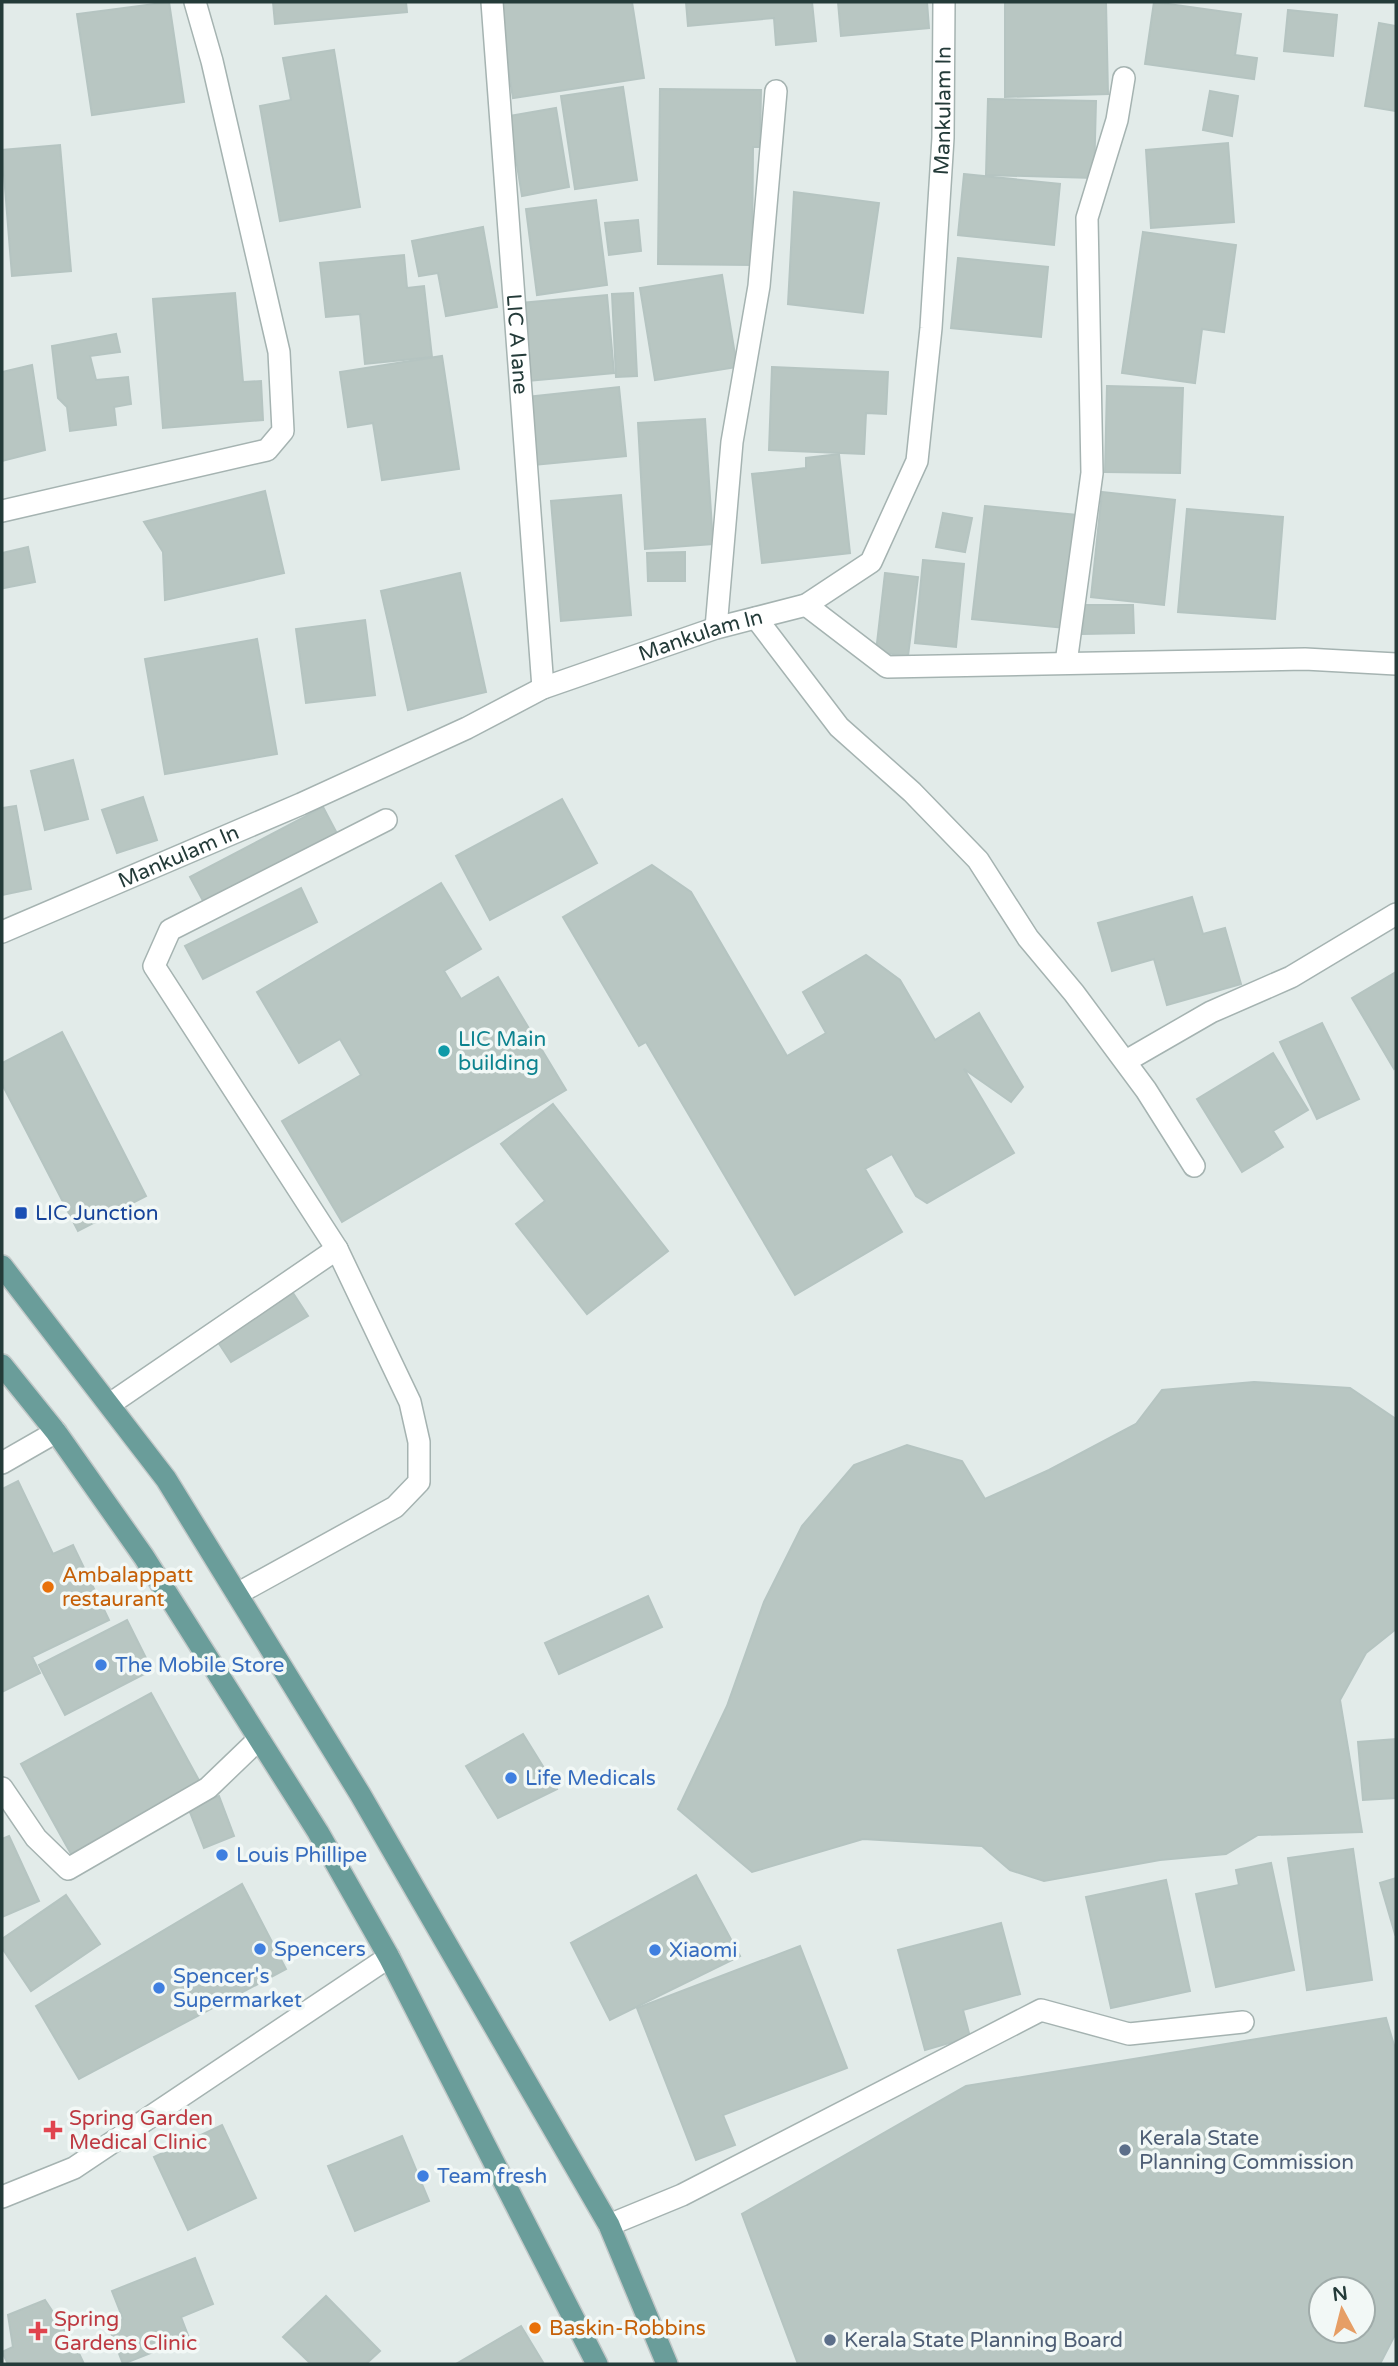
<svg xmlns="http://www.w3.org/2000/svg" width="1398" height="2366" viewBox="0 0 1398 2366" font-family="'Varela Round',sans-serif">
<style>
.building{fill:#b8c6c2;stroke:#b5c4c1;stroke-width:2;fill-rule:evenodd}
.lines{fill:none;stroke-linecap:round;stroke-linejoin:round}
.lane-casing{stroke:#a5b3b1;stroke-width:24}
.street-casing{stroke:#a5b3b1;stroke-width:24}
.primary-casing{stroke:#c2c8c8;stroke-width:24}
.lane{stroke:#fff;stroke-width:21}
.street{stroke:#fff;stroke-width:21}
.primary{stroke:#6a9d9a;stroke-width:21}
.culture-dot{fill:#0f9aa8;stroke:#f2f8f6;stroke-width:2.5}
.transit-dot{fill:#1a4fb4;stroke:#f2f8f6;stroke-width:2.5}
.food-dot{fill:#e8710a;stroke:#f2f8f6;stroke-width:2.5}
.shop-dot{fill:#3f7fe0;stroke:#f2f8f6;stroke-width:2.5}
.health-dot{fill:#e0444e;stroke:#f2f8f6;stroke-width:2.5}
.service-dot{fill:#5c6f8a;stroke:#f2f8f6;stroke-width:2.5}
.labels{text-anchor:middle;stroke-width:7;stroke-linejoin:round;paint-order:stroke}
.street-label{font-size:21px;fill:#243b39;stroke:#f2f8f6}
.culture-label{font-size:21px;fill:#0d838f;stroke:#f2f8f6;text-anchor:start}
.transit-label{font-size:21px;fill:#164399;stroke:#f2f8f6;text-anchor:start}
.food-label{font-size:21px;fill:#c56008;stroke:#f2f8f6;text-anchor:start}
.shop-label{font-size:21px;fill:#366cbe;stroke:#f2f8f6;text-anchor:start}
.health-label{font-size:21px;fill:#be3a42;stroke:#f2f8f6;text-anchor:start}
.service-label{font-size:21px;fill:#4e5e75;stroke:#f2f8f6;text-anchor:start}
</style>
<rect width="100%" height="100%" fill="#e2ebe9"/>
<!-- building -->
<g class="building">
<path d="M169 2 184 102 92 115 77 14Z"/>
<path d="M273 2H406L407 12 275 24Z"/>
<path d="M497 2H632L644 78 513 98Z"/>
<path d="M686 2H812L816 41 776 45 774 18 688 26Z"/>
<path d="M838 2H927L929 28 841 36Z"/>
<path d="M1005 2H1106L1108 94 1005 97Z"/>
<path d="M1154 2 1241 14 1235 55 1257 58 1254 79 1145 64Z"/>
<path d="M1288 10 1337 15 1333 56 1284 51Z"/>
<path d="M1379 23 1396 26V111L1365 106Z"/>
<path d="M334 50 360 207 280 221 260 106 291 100 283 58Z"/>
<path d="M623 87 637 180 575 189 561 96Z"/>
<path d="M660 89 761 90 760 147H753L752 265 658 264Z"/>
<path d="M1210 91 1238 96 1232 136 1203 130Z"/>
<path d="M988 99 1096 101 1094 178 986 175Z"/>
<path d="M556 108 569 187 522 196 509 116Z"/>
<path d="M1228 143 1234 222 1151 228 1146 150Z"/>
<path d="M60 145 71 271 12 276 2 150Z"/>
<path d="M964 174 1060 184 1054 245 958 235Z"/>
<path d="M794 192 879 203 863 313 788 304Z"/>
<path d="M596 200 607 285 537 295 526 209Z"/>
<path d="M638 220 641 251 609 255 605 223Z"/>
<path d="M483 227 497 307 446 316 438 273 419 276 412 241Z"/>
<path d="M1143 232 1236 245 1224 332 1202 329 1195 383 1122 373Z"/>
<path d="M404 255 407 288 424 286 432 357 365 364 360 314 326 317 320 263Z"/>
<path d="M958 258 1048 267 1041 337 951 328Z"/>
<path d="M722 275 737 367 655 380 640 288Z"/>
<path d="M235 293 243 382 261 381 263 420 163 428 153 299Z"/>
<path d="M633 293 637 376 616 377 612 294Z"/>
<path d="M607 295 614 373 528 381 521 303Z"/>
<path d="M116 334 120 352 90 356 96 380 128 377 131 404 114 407 116 425 70 431 67 407 58 398 52 346Z"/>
<path d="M442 356 459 469 382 480 373 423 348 427 340 372Z"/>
<path d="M32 365 45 450 2 461V372Z"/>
<path d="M772 367 888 372 886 414 866 413 864 454 769 450Z"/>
<path d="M1107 386 1183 388 1180 473 1105 472Z"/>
<path d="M619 387 626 456 534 465 527 397Z"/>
<path d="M705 419 713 544 645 549 638 423Z"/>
<path d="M839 454 850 553 762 563 752 474 806 468V458Z"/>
<path d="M265 491 284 573 165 600 163 552 144 522Z"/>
<path d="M1102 492 1175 500 1164 605 1091 597Z"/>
<path d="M621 495 631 615 561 621 551 501Z"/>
<path d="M985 506 1077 515 1065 628 972 619Z"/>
<path d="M1187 509 1283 517 1275 619 1178 612Z"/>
<path d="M943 513 972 518 965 552 936 547Z"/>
<path d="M28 547 35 582 4 588 2 553Z"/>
<path d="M685 552V581H648L647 553Z"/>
<path d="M923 560 964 564 956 647 915 643Z"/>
<path d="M460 573 486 692 408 710 381 591Z"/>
<path d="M885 573 918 577 908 656 876 652Z"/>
<path d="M1084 605H1133L1134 633 1083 634Z"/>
<path d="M365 620 375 695 306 703 296 629Z"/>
<path d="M257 639 277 754 165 774 145 659Z"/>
<path d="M73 760 88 819 45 830 31 771Z"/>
<path d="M143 797 157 840 117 853 102 810Z"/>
<path d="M562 799 597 863 490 920 456 856Z"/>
<path d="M16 806 31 889 2 895V808Z"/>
<path d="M323 807 341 841 208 910 190 877Z"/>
<path d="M652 865 691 892 787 1056 826 1033 803 992 866 955 900 980 935 1040 979 1013 1023 1087 1011 1102 964 1069 1014 1153 927 1203 916 1196 892 1154 865 1169 902 1232 795 1295 646 1042 639 1046 563 917Z"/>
<path d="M441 883 481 949 444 971 461 999 498 977 566 1090 342 1222 282 1121 361 1075 340 1039 299 1063 257 992Z"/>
<path d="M301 888 317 922 203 979 185 946Z"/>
<path d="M1192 897 1203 934 1225 928 1241 984 1167 1005 1154 959 1112 971 1098 923Z"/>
<path d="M1396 972V1067L1394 1069 1352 998Z"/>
<path d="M1322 1023 1359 1099 1317 1119 1280 1042Z"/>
<path d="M62 1032 146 1196 78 1231 2 1084V1063Z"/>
<path d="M1273 1053 1308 1110 1273 1131 1283 1147 1242 1172 1197 1099Z"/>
<path d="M553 1104 668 1251 587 1314 516 1224 545 1201 501 1144Z"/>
<path d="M293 1293 308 1316 231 1362 216 1339Z"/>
<path d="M1254 1382 1350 1388 1396 1419V1629L1366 1653 1340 1700 1362 1832 1258 1835 1226 1854 1160 1860 1044 1881 1010 1870 982 1846 863 1839 752 1872 678 1809 727 1706 764 1602 802 1526 854 1465 907 1445 962 1461 985 1499 1049 1470 1136 1424 1162 1390Z"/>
<path d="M18 1481 53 1554 73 1545 109 1620 32 1657 40 1673 2 1692V1489Z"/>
<path d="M648 1596 662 1627 559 1674 545 1643Z"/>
<path d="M127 1620 152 1670 65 1715 39 1665Z"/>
<path d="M151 1693 201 1784 71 1854 21 1764Z"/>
<path d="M523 1734 557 1789 498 1818 466 1766Z"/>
<path d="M1396 1739V1798L1363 1800 1358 1742Z"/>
<path d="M219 1796 234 1836 204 1848 188 1807Z"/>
<path d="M9 1836 39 1901 2 1917V1839Z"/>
<path d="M1353 1849 1372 1980 1307 1990 1288 1858Z"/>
<path d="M1271 1863 1294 1970 1216 1987 1196 1894 1239 1885 1236 1870Z"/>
<path d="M696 1875 740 1956 610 2020 571 1943Z"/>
<path d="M1396 1878V1933L1395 1934 1380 1883Z"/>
<path d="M1166 1880 1190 1991 1111 2008 1086 1897Z"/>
<path d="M242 1884 286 1969 79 2079 36 2006Z"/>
<path d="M66 1895 100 1944 31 1991 2 1948V1939Z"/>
<path d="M1001 1923 1020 1994 963 2010 970 2037 925 2050 898 1950Z"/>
<path d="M800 1946 847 2068 723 2115 735 2145 696 2160 637 2008Z"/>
<path d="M1386 2018 1396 2052V2333L1380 2364H798L742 2214 966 2086ZM1321 2289H1363V2331H1321Z"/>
<path d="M222 2125 256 2198 188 2230 154 2157Z"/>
<path d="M402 2136 429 2201 355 2231 328 2166Z"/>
<path d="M195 2258 213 2304 181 2317 189 2338 123 2364 108 2325 123 2319 112 2291Z"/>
<path d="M326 2296 380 2351 366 2364H311L283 2337Z"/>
<path d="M45 2300 76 2347 84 2364H8L2 2352 13 2347 8 2315Z"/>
<path d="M521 2326 544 2364H456Z"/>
</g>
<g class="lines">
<defs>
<g id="lane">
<path d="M337 1249 154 966 170 930 386 820"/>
<path d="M110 1404 337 1249 410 1402 419 1442V1482L395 1507 237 1594"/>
<path d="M609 2225 682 2195 1041 2010 1129 2034 1243 2022"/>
</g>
<g id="street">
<path id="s1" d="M492 2 543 688"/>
<path d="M2 511 267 450 283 431 279 352 212 61 195 2"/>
<path d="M806 605 887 667 1305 659 1396 664"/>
<path d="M756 618 839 727 912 792 978 860 1028 938 1074 993 1146 1090 1194 1166"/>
<path d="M716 628 732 442 759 286 776 91"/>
<path d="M1066 663 1092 473 1087 218 1117 120 1124 78"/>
<path id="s2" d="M2 932 301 804 467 728 543 688 716 628 806 605 871 562 917 461 931 328 943 138 944 2"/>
<path d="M1126 1061 1211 1012 1291 977 1396 914"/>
<path d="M2 1463 56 1432"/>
<path d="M2 1788 36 1838 68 1869 208 1788 259 1739"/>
<path d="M2 2197 74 2168 389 1957"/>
</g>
<g id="primary">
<path d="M2 1266 166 1479 360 1794 609 2225 667 2364"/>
<path d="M2 1365 56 1432 144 1557 318 1832 389 1957 597 2364"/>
</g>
</defs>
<!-- lane casing -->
<use href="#lane" class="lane-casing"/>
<!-- street casing -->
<use href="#street" class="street-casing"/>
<!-- primary casing -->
<use href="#primary" class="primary-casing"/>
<!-- lane -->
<use href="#lane" class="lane"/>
<!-- street -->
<use href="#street" class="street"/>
<!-- primary -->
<use href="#primary" class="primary"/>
</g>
<!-- markers -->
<circle class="culture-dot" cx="444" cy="1051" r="7"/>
<rect class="transit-dot" x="14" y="1206" width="14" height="14" rx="3.5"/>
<g class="food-dot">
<circle cx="48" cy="1587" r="7"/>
<circle cx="535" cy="2328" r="7"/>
</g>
<g class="shop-dot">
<circle cx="101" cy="1665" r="7"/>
<circle cx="511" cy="1778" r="7"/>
<circle cx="222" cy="1855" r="7"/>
<circle cx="260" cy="1949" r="7"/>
<circle cx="655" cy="1950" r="7"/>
<circle cx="159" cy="1988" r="7"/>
<circle cx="423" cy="2176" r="7"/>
</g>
<g class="health-dot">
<path d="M49.5 2119.5h7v7h7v7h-7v7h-7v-7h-7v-7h7z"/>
<path d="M34.5 2320.5h7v7h7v7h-7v7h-7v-7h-7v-7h7z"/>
</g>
<g class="service-dot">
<circle cx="1125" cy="2150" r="7"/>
<circle cx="830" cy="2340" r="7"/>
</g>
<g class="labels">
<!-- street labels -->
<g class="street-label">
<text dy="7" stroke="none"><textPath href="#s2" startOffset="1410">Mankulam ln</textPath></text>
<text dy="7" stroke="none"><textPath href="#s1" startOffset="343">LIC A lane</textPath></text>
<text dy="7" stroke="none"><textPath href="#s2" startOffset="760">Mankulam ln</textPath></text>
<text dy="7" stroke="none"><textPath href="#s2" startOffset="192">Mankulam ln</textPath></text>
</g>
<!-- culture labels -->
<g class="culture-label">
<text x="458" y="1046">LIC Main<tspan x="458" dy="24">building</tspan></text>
</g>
<!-- transit labels -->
<g class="transit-label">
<text x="35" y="1220">LIC Junction</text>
</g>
<!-- food labels -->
<g class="food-label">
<text x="62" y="1582">Ambalappatt<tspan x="62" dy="24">restaurant</tspan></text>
<text x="549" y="2335">Baskin-Robbins</text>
</g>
<!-- shop labels -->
<g class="shop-label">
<text x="115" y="1672">The Mobile Store</text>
<text x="525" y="1785">Life Medicals</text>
<text x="236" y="1862">Louis Phillipe</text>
<text x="274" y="1956">Spencers</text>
<text x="669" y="1957">Xiaomi</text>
<text x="173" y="1983">Spencer's<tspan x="173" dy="24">Supermarket</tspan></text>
<text x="437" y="2183">Team fresh</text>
</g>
<!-- health labels -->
<g class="health-label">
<text x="69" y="2125">Spring Garden<tspan x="69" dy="24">Medical Clinic</tspan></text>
<text x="54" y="2326">Spring<tspan x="54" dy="24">Gardens Clinic</tspan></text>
</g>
<!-- service labels -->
<g class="service-label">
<text x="1139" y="2145">Kerala State<tspan x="1139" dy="24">Planning Commission</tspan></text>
<text x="844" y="2347">Kerala State Planning Board</text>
</g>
</g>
<!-- border -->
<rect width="1398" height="2366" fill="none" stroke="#243b39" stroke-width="7"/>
<!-- north arrow -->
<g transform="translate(1342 2310) rotate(353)"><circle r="33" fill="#f2f8f6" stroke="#a0acaa" stroke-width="2"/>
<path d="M0-5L12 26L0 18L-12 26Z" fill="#e69e65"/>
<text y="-10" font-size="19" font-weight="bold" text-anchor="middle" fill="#243b39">N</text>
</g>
</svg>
